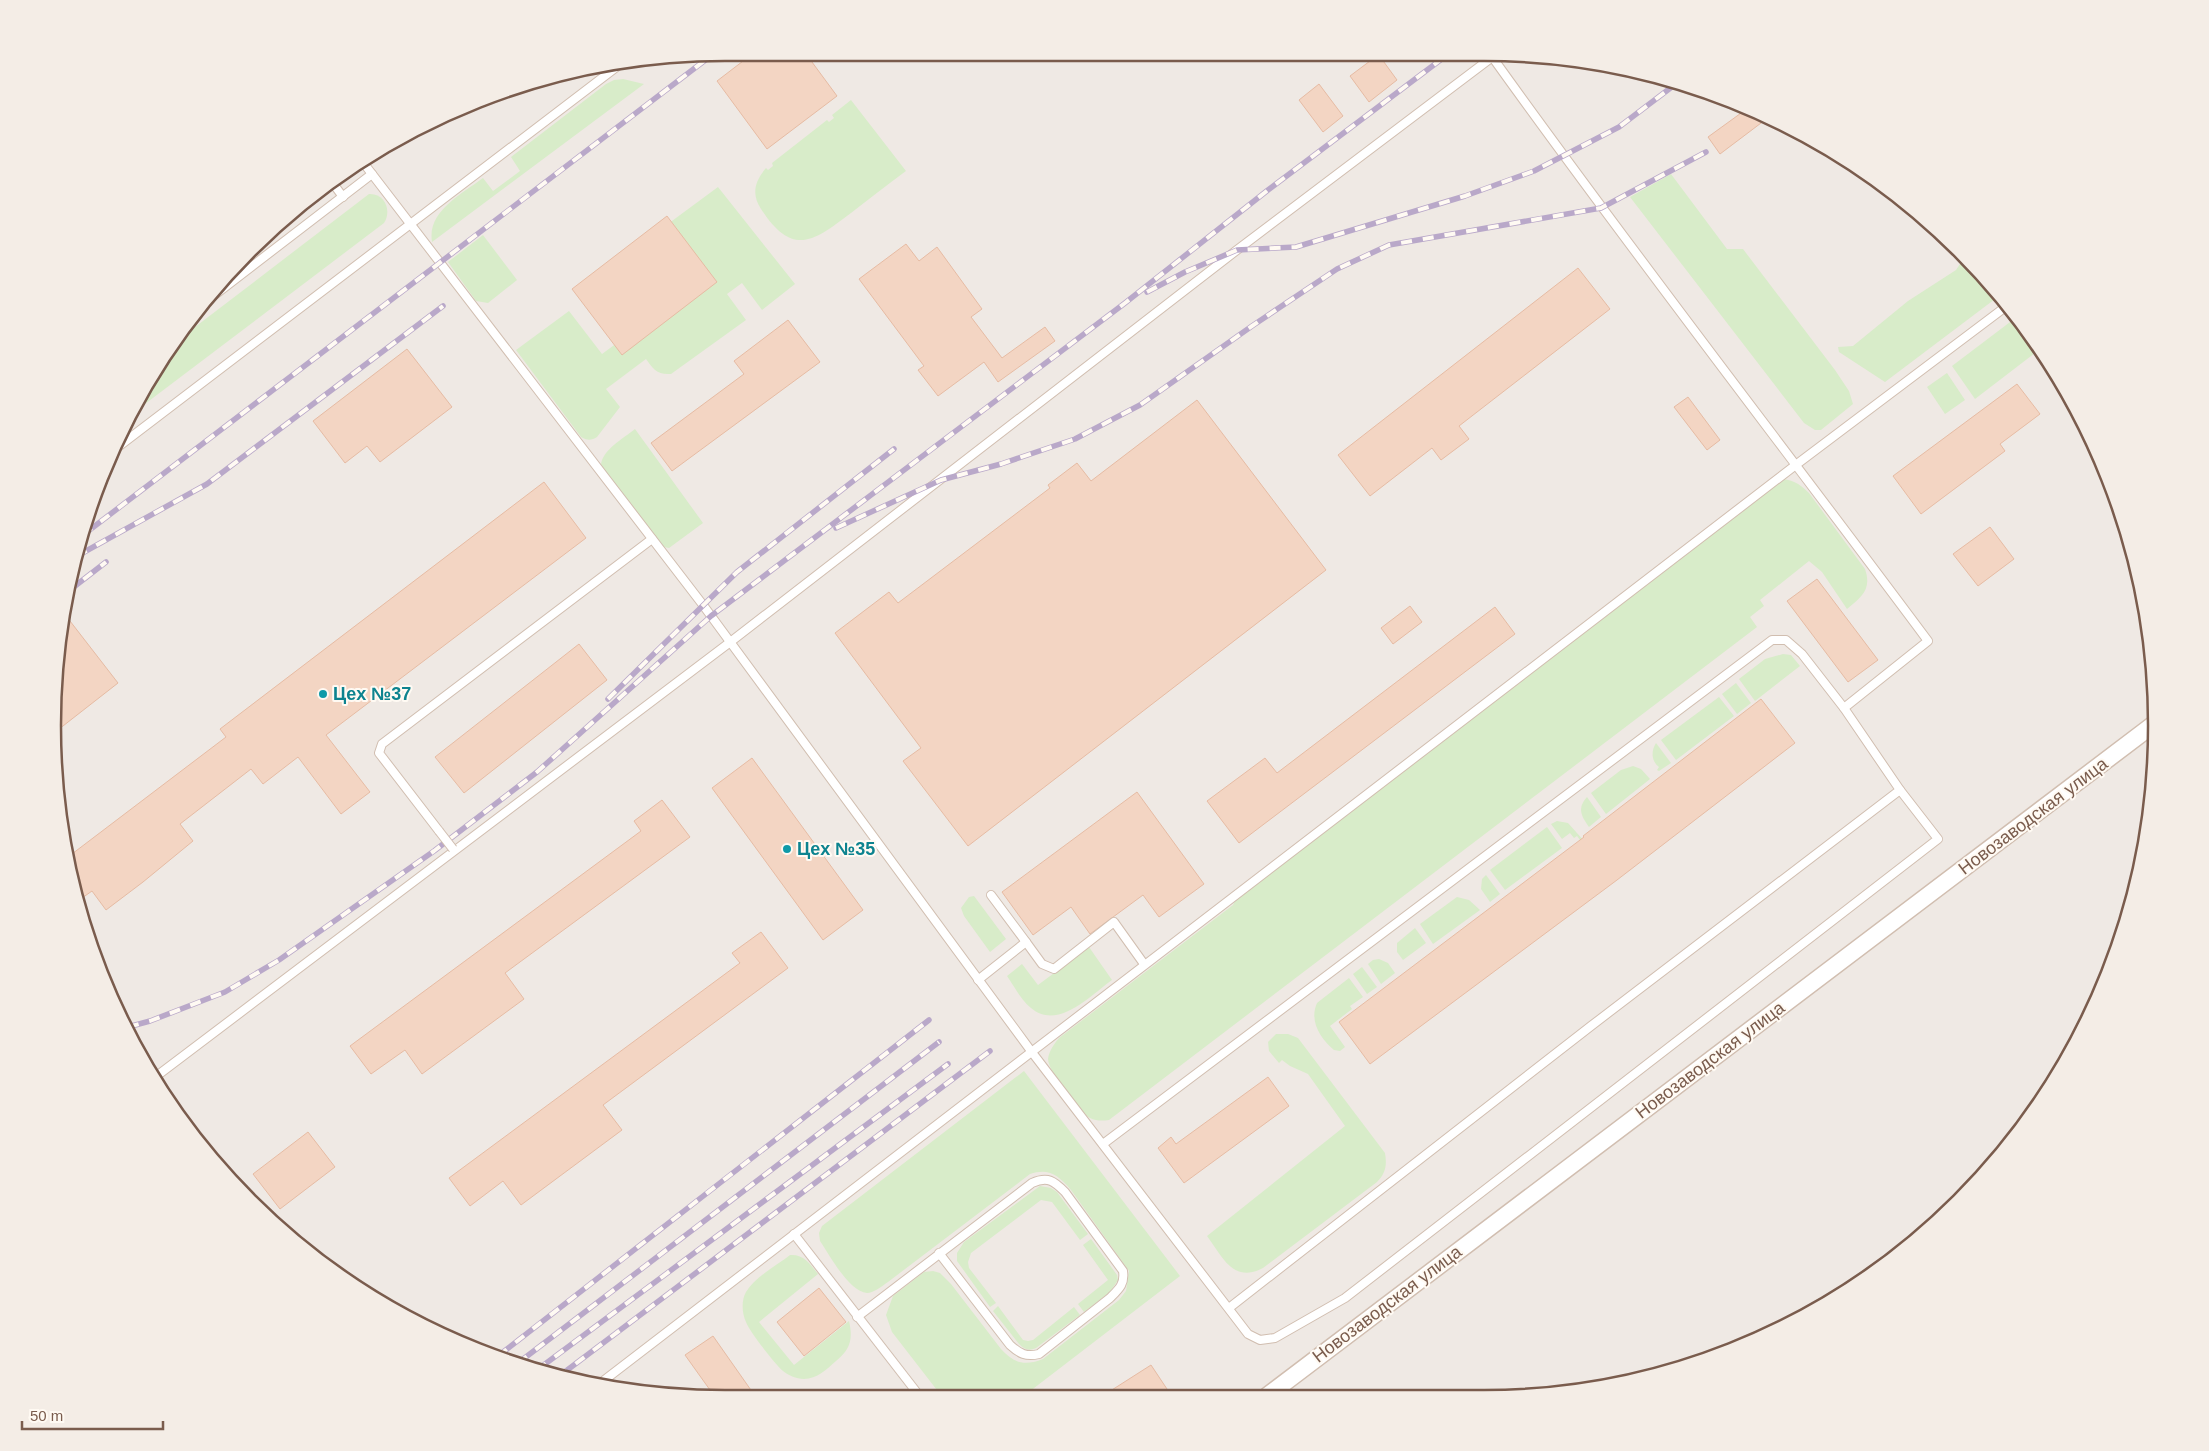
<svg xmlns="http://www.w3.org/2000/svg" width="2209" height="1451" viewBox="0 0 2209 1451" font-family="Helvetica,sans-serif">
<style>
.industrial{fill:#efe9e4}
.green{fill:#d8ecc9}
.building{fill:#f3d5c3;stroke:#e6bba3}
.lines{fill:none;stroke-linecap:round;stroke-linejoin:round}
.service-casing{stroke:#d1beb0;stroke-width:10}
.minor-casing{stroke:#d1beb0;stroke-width:19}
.service{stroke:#fff;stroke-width:8}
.minor{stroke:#fff;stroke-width:16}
.rail-casing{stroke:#b9a8c9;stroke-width:5.5}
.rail{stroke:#fffaf3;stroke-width:4;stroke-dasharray:11;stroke-linecap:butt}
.service-bridge-casing{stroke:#d1beb0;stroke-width:10;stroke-linecap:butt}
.service-bridge{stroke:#fff;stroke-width:8}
.culture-dot{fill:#0f9aa8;stroke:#fffaf3;stroke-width:2}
.labels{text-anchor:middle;stroke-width:4;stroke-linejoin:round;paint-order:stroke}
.culture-label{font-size:18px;font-weight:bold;fill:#0d838f;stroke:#fffaf3;text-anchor:start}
.street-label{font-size:18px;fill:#7a5c4d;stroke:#fffaf3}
.rim{fill:none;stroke:#7a5c4d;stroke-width:2.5}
</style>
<rect width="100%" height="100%" fill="#fdf6ec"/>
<!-- industrial -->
<path class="industrial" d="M637 58H1572L1700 88 1781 122 1927 220 2018 316 2087 428 2134 552 2155 682 2151 814 2121 942 2066 1062 1989 1169 1893 1260 1781 1329 1657 1376 1527 1397 637 1393 551 1375 428 1329 282 1231 219 1169 143 1062 75 899 54 770V682L65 594 104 468 192 316 250 249 351 166 509 88Z"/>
<!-- green -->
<g class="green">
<path d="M623 79 644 84 432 242C427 211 462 194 483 178L493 191 520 171 511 157 606 84 614 80Z"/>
<path d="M851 100 906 171C887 185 869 199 851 213 814 241 793 258 761 209 751 194 755 181 766 168L768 170 773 166 772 163 827 120 829 122 834 118 832 115Z"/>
<path d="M1671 174 1727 249H1743L1835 370 1849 391 1853 404 1821 430H1815L1804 423 1630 197Z"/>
<path d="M718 187 795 284 762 310 742 283 727 294 746 320 671 374C657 375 653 369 646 359L606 389 620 407 597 437C591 441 586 440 581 437L516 350 569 311 602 354 697 284 657 232Z"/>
<path d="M369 194C385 193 392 211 384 223L137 410 178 340Z"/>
<path d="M483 235 517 280 488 303 476 301 448 262Z"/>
<path d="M1964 258 1999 296 1885 382 1839 352 1838 347 1853 346 1908 301 1956 270Z"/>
<path d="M2018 316 2039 350 1975 399 1952 366Z"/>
<path d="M1947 373 1965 400 1945 414 1927 387Z"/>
<path d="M635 429 703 523 669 548 664 547 601 465C602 450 624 438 635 429Z"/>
<path d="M1776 479C1791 479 1798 482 1809 493L1865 569C1872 589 1862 597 1847 609L1822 572 1809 561 1760 600 1764 606 1750 617 1757 627 1109 1120C1102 1121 1096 1121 1090 1118 1079 1112 1048 1071 1048 1059 1049 1051 1054 1044 1059 1038L1233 905 1238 894Z"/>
<path d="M1783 654 1791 655 1800 666 1755 701 1739 679 1765 659Z"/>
<path d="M1736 683 1751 703 1737 714 1722 694Z"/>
<path d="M1719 697 1734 716 1676 760 1661 740Z"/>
<path d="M1656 743 1671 763 1659 771 1657 770 1659 767C1651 761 1651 751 1656 743Z"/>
<path d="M1633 766 1641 769 1650 779 1606 814 1591 793 1621 770Z"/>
<path d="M1587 797 1601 817 1589 827C1581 816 1577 808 1587 797Z"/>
<path d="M1557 821 1568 823 1585 842 1583 844 1577 836 1574 838 1570 833 1562 839 1551 824Z"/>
<path d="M1547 827 1562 848 1505 890 1490 870Z"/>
<path d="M1486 875 1500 894 1490 902 1481 889 1482 879Z"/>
<path d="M974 896 1006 939 990 952 964 916 961 908 969 897Z"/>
<path d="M1457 897 1469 900 1480 910 1433 944 1420 924Z"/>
<path d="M1415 928 1426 943 1403 960 1397 952V943Z"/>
<path d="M1089 947 1112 980C1091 995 1058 1031 1031 1008 1021 1000 1014 986 1007 976L1022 964 1038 985Z"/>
<path d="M1379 959 1388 963 1395 973 1381 984 1368 964 1373 960Z"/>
<path d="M1362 967 1377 987 1367 994 1353 974Z"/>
<path d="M1349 978 1363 997 1350 1006 1352 1009 1330 1026 1345 1047 1340 1051 1334 1050C1320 1038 1309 1021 1317 1003Z"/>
<path d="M1276 1034H1288L1298 1038 1385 1153C1387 1165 1386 1173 1377 1182L1263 1268C1233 1284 1222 1256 1207 1236L1345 1126 1308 1074 1290 1066 1282 1060 1279 1063 1269 1051 1268 1042Z"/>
<path d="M1024 1071 1180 1276 1025 1395 940 1394 892 1332 886 1315 893 1296 924 1272 933 1271 940 1273 951 1284 1001 1349C1015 1364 1025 1366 1043 1359L1119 1300 1126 1291 1129 1271 1071 1190C1058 1175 1049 1168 1030 1174L888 1282C882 1286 874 1293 867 1293 849 1292 829 1254 820 1241L819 1233 822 1226Z"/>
<path d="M1040 1186 1051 1188 1057 1192 1088 1234 1080 1240 1052 1202 1041 1200 971 1253 968 1262 969 1268 996 1303 990 1307 957 1261V1253L964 1242Z"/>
<path d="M1091 1239 1117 1275 1118 1280 1110 1292 1084 1312 1078 1304 1108 1280 1083 1245Z"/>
<path d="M790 1255C804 1254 810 1264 818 1274L759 1322 794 1365 849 1321C853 1338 851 1349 836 1361 827 1369 817 1379 804 1379 796 1379 788 1375 783 1371 775 1364 749 1331 746 1322 742 1313 741 1301 746 1292 755 1277 776 1266 790 1255Z"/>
<path d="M998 1306 1023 1340 1028 1341 1033 1340 1074 1307 1080 1315 1036 1348C1029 1351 1025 1350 1019 1344L993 1311Z"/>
</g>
<!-- building -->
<g class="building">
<path d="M747 58H809L837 96 767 149 717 81Z"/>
<path d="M1374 58H1381L1397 80 1369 102 1350 76Z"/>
<path d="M1319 84 1343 116 1323 132 1299 100Z"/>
<path d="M1748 108 1769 117 1720 154 1708 137Z"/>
<path d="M667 216 717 282 622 355 572 289Z"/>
<path d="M906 244 919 261 937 247 982 309 971 317 1002 358 1045 327 1055 341 998 382 984 362 938 396 918 370 924 366 859 279Z"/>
<path d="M1578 268 1610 309 1459 426 1469 439 1441 460 1432 448 1370 496 1338 455Z"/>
<path d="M788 320 820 362 672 471 651 443 744 374 734 361Z"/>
<path d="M407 349 452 407 380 462 367 446 345 463 313 421Z"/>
<path d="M2017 384 2040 414 2000 444 2005 451 1921 514 1893 476Z"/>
<path d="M1688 397 1720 440 1707 450 1674 407Z"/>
<path d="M1197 400 1326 570 968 846 903 761 921 748 835 633 889 592 898 603 1050 488 1048 485 1077 463 1091 481Z"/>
<path d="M544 482 586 538 326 735 370 792 341 814 298 757 263 784 251 769 180 824 193 841 143 882 106 910 92 891 82 898 73 887 68 857 226 737 220 729Z"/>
<path d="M1990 527 2014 559 1978 586 1953 554Z"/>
<path d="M1817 579 1878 660 1848 682 1787 601Z"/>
<path d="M1410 606 1422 622 1393 644 1381 628Z"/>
<path d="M1495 607 1515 634 1239 843 1207 801 1265 758 1277 773Z"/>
<path d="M63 612 118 683 54 733V682Z"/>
<path d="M579 644 607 680 464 793 435 757Z"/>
<path d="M1761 699 1795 743 1617 880 1370 1064 1339 1022 1584 837 1583 836Z"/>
<path d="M752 758 863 910 823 940 712 788Z"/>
<path d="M1137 792 1204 884 1159 917 1143 895 1090 934 1071 907 1033 935 1002 892Z"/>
<path d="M662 800 690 837 505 973 524 999 422 1074 405 1050 371 1074 350 1046 641 831 634 821Z"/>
<path d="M761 932 788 968 603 1105 622 1130 521 1205 503 1181 470 1206 449 1178 740 963 732 953Z"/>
<path d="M1268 1077 1289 1106 1184 1183 1158 1148 1171 1137 1176 1144Z"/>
<path d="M308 1132 335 1167 280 1209 253 1174Z"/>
<path d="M819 1288 846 1322 804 1356 777 1322Z"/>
<path d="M713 1336 753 1393H712L710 1390 685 1355Z"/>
<path d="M1151 1365 1171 1395H1104Z"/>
</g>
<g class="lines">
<defs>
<g id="service">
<path d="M362 161 703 605 1031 1051 1248 1334 1260 1340 1275 1338 1345 1298 1938 839 1900 790"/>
<path d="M332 182 343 197"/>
<path d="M199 307 372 174"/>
<path d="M114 450 623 62"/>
<path d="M439 831 379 753 382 744 652 539"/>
<path d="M991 895 1026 942"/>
<path d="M978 980 1026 942 1042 964 1054 969 1114 922 1144 964"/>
<path d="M154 1078 729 643 1237 250 1491 58"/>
<path d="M1103 1144 1772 640H1786L1802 654 1844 708"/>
<path d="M794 1234 918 1394"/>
<path d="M1229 1308 1591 1026 1900 790 1844 708 1928 641C1783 446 1634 255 1493 58"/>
<path d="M857 1317 1032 1183C1048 1176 1054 1181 1065 1192L1123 1271C1125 1284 1119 1289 1110 1298L1039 1354C1026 1357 1020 1354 1010 1345L939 1253"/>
<path d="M598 1385 1797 464 2008 305"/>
</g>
<path id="minor" d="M1267 1396 2154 724"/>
</defs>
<!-- service casing -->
<use href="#service" class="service-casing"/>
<!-- minor casing -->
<use href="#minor" class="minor-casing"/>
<!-- service -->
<use href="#service" class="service"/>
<!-- minor -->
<use href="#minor" class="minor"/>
<defs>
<g id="rail">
<path d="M1147 292 1185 272 1237 250 1296 247 1465 196 1534 171 1619 127 1677 83"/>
<path d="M836 528 941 480 1001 464 1075 439 1140 405 1252 326 1337 269 1389 245 1601 208 1706 152"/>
<path d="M83 535 708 58"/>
<path d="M77 556 207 484 443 306"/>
<path d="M66 593 106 562"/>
<path d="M608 699 737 572 894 449"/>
<path d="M128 1027 150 1021 225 992 279 960 434 851 537 772 711 616 1125 303 1268 190 1443 58"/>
<path d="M498 1356 929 1020"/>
<path d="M518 1363 939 1042"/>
<path d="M537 1370 948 1064"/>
<path d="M558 1377 990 1051"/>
</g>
</defs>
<!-- rail casing -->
<use href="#rail" class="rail-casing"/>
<!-- rail -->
<use href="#rail" class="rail"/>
<defs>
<path id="service-bridge" d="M439 831 453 849"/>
</defs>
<!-- service-bridge casing -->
<use href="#service-bridge" class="service-bridge-casing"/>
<!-- service-bridge -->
<use href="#service-bridge" class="service-bridge"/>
</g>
<!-- markers -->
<g class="culture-dot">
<circle cx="323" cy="694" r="5"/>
<circle cx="787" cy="849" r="5"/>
</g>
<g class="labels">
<!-- culture labels -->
<g class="culture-label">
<text x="333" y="700">Цех №37</text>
<text x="797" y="855">Цех №35</text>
</g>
<!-- street labels -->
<g class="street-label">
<text transform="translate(2033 816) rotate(-37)" y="6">Новозаводская улица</text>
<text transform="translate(1710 1060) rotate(-37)" y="6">Новозаводская улица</text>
<text transform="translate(1387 1304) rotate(-37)" y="6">Новозаводская улица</text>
</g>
</g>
<!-- crop -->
<path d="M0 0H2209V1451H0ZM725 61H1484A664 664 0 0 1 2148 725V726A664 664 0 0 1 1484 1390H725A664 664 0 0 1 61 726V725A664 664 0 0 1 725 61Z" fill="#f4ede6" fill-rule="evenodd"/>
<path class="rim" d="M725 61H1484A664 664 0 0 1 2148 725V726A664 664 0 0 1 1484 1390H725A664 664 0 0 1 61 726V725A664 664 0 0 1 725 61Z"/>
<!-- scale -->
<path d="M22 1421v8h141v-8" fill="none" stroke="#7a5c4d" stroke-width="2.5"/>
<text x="30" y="1421" font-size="15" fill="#7a5c4d" stroke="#fffaf3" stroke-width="4" paint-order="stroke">50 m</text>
</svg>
